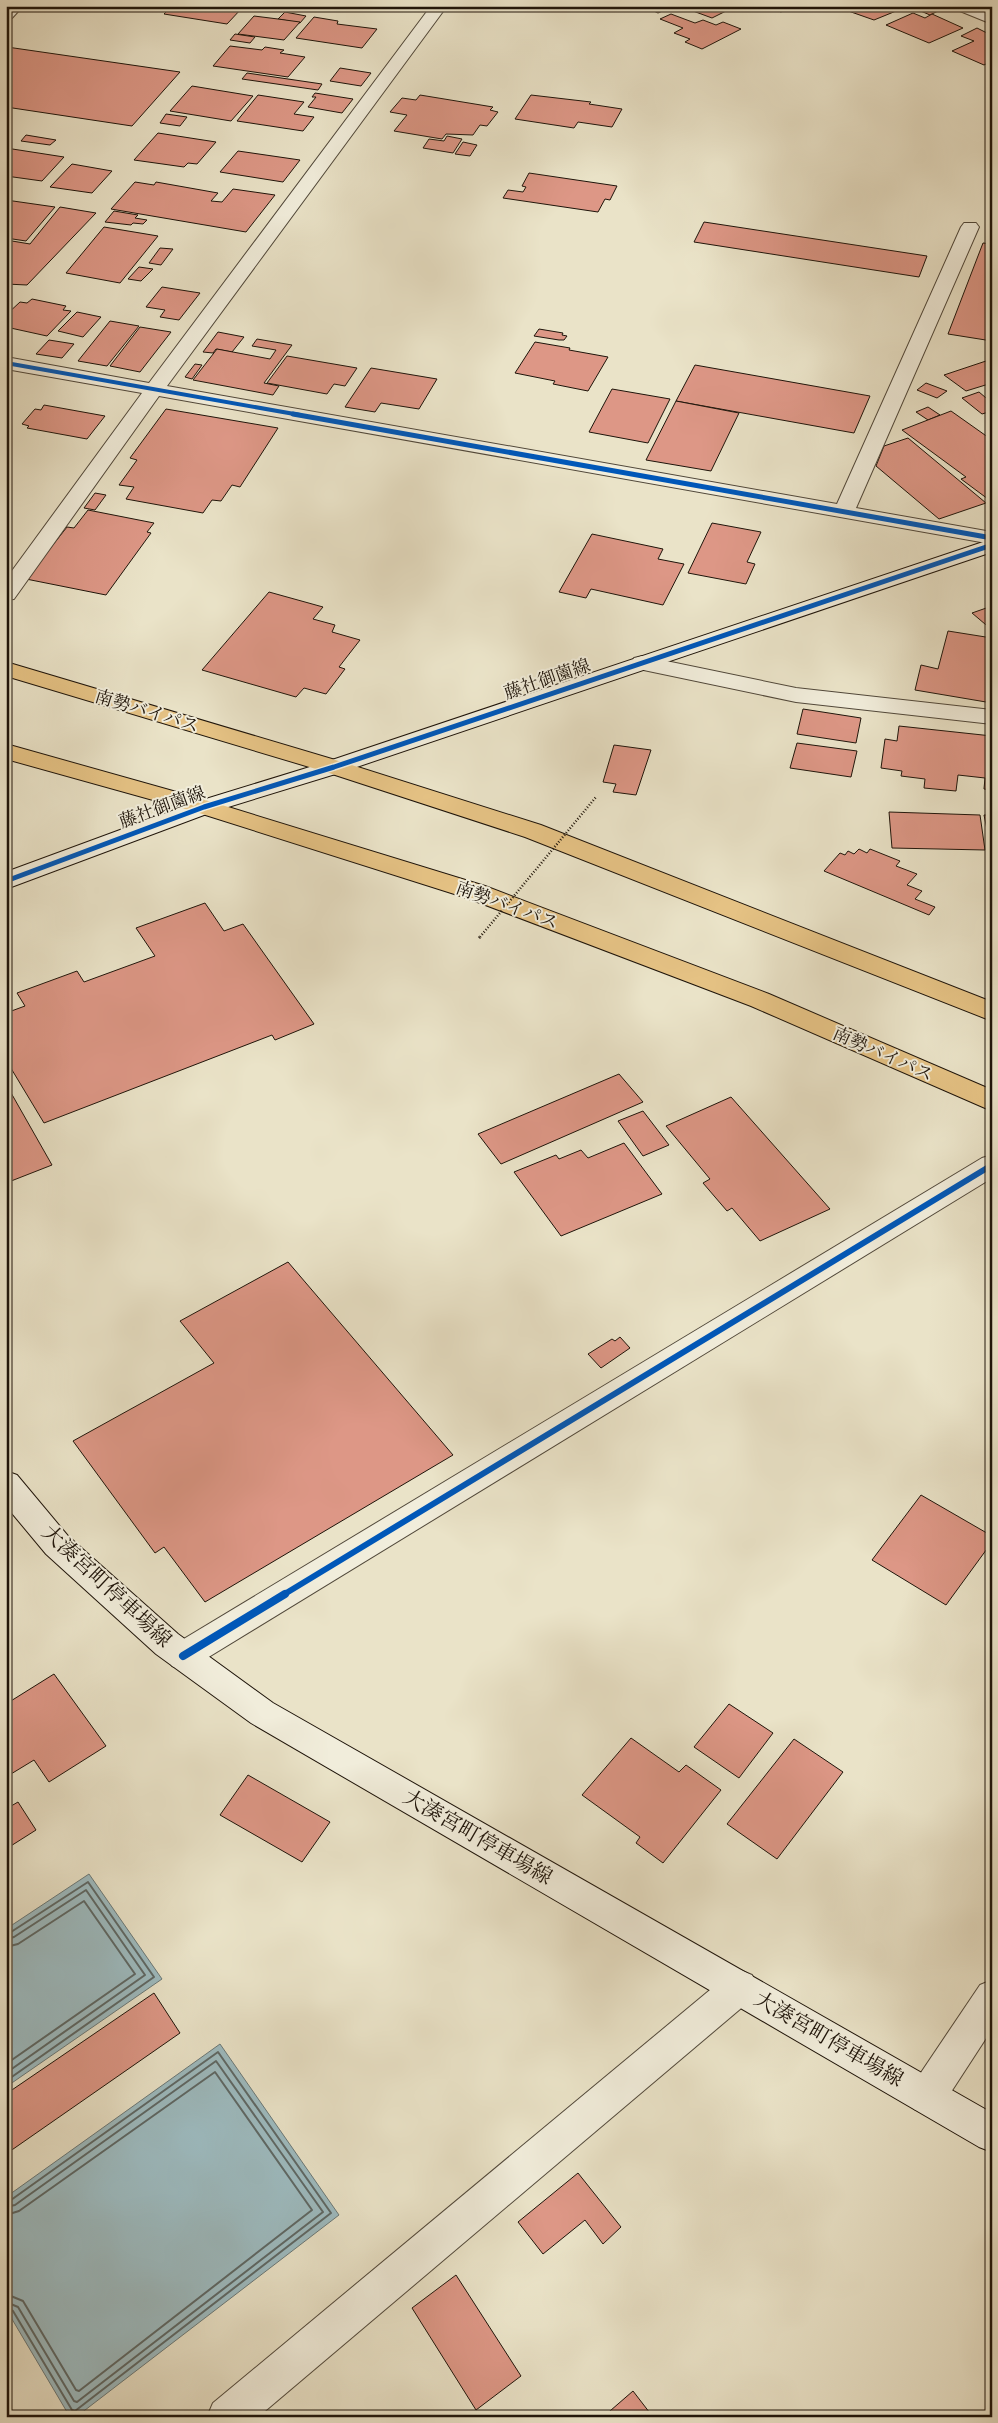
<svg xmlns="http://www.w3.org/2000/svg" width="998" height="2423" viewBox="0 0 998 2423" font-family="'Sorts Mill Goudy','Noto Serif JP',serif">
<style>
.water{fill:#9dbbc0;stroke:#6a7877}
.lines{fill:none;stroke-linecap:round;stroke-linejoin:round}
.shore{stroke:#5e6865;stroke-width:2}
.building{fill:#dd9786;stroke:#1e140a}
.street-casing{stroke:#51483a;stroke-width:2}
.secondary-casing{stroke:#1e140a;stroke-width:2}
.highway-casing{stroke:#1e140a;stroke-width:2}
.street{fill:#f1eddb;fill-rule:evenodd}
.secondary{fill:#f1eddb;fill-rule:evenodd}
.highway{fill:#e5c284;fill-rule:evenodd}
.path-bridge-far1{stroke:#1e140a;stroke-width:2.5;stroke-dasharray:1 2;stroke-linecap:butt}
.path-bridge{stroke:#1e140a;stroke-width:3;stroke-dasharray:1 2.5;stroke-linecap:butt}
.cycleway-far3-casing{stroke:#f1eddb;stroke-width:5.5}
.cycleway-far2-casing{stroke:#f1eddb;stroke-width:8}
.cycleway-far1-casing{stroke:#f1eddb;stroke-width:9}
.cycleway-casing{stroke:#f1eddb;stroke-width:11}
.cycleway-far3{stroke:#0057b8;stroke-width:4}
.cycleway-far2{stroke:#0057b8;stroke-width:5}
.cycleway-far1{stroke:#0057b8;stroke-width:6}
.cycleway{stroke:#0057b8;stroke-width:8}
.labels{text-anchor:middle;stroke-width:4;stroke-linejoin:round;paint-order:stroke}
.street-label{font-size:18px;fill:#1e140a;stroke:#f1eddb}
.near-street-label{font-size:21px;fill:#1e140a;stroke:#f1eddb}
</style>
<rect width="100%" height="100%" fill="#eae3c8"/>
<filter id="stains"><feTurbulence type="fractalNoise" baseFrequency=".004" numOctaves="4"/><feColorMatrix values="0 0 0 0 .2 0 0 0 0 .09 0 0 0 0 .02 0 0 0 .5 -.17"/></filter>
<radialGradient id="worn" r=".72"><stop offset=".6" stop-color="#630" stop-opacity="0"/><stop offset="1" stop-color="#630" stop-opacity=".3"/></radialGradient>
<!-- water -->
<g class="water">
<path d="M89 1874 162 1979 6 2087V1929Z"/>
<path d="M220 2044 339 2215 76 2417H70L6 2309V2197Z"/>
</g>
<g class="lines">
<!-- shore -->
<g class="shore">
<path d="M6 1933 11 1932 88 1882 154 1977 6 2081"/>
<path d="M6 1939 14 1937 86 1890 145 1975 6 2073"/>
<path d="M6 1947 18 1944 84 1901 135 1974 6 2064"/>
<path d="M6 2201 11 2200 218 2052 331 2213 75 2411 72 2410 13 2311 6 2308"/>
<path d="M6 2207 15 2205 216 2061 323 2212 77 2402 74 2401 18 2307 6 2302"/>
<path d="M6 2215 19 2211 215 2072 312 2210 79 2391 76 2390 23 2301 6 2294"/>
</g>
</g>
<!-- building -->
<g class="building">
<path d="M172 6H230L242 8 227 24 164 14Z"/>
<path d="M643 6H673L658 13Z"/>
<path d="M701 6H713L726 11 712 18 693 11Z"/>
<path d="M754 6H791L781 12 767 6 762 9Z"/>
<path d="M834 6H896L901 9 874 20Z"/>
<path d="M909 6H943L946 7 930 15Z"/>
<path d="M285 12 306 16 300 23 278 19Z"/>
<path d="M913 13 925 18 932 14 963 28 929 43 886 25Z"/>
<path d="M671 14 695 23 703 20 716 25 723 22 741 29 702 49 685 42 690 39 674 33 683 28 660 19Z"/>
<path d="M254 16 278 19 300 22 284 40 238 34Z"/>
<path d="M314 17 338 21 337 24 377 29 362 48 296 38Z"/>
<path d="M977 28 989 34 992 33V61L984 65 952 51 974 41 961 36Z"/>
<path d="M235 34 255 37 250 43 230 40Z"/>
<path d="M230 46 262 50 265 47 284 50 280 53 305 57 288 77 213 66Z"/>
<path d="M7 47 180 72 132 126 6 107Z"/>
<path d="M340 68 371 73 361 86 330 81Z"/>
<path d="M247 73 322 84 318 90 242 79Z"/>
<path d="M192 86 253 96 231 121 170 111Z"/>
<path d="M315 93 353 99 342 113 308 107 316 97H312Z"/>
<path d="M258 95 304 102 294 114 314 117 303 131 237 121Z"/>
<path d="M420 95 493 107 490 110 498 112 487 126 480 125 473 135 446 134 442 139 394 131 407 115 390 112 402 98 416 100Z"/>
<path d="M531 95 591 102 589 104 622 109 612 127 578 122 574 128 515 119Z"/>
<path d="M166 114 187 117 180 126 160 123Z"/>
<path d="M158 133 216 142 197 164 188 163 184 167 134 160Z"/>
<path d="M26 135 56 140 50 145 21 141Z"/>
<path d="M447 136 462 139 453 153 423 148 429 139 444 141Z"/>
<path d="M463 142 477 145 470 156 455 154Z"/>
<path d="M6 148 64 157 42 181 6 176Z"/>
<path d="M238 151 300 160 283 182 220 172Z"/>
<path d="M72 164 112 171 92 193 50 187Z"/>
<path d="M529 173 617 186 610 200 605 199 598 212 503 198 508 190 523 192 526 187 522 186Z"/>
<path d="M135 182 154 185 156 182 218 193 211 201 222 202 233 189 275 195 246 232 111 209Z"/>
<path d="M6 200 55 207 26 241 6 238Z"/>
<path d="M60 207 96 213 27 285 6 284V240L30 244Z"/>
<path d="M114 211 138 215 135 218 147 220 143 224 133 223 131 225 105 222Z"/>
<path d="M704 222 927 256 919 277 694 242Z"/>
<path d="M104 227 158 236 120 283 66 273Z"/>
<path d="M983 243 992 244V341L948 334Z"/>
<path d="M160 248 173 249 161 265 149 263Z"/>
<path d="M139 267 153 269 141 281 128 279Z"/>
<path d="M162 287 200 293 179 320 160 317 165 310 146 307Z"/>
<path d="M32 299 66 306 63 310 71 311 47 336 6 327V315L20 302 27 303Z"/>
<path d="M77 312 101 317 83 337 58 331Z"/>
<path d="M110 321 139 326 107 366 78 361Z"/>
<path d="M140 327 171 332 140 372 110 366Z"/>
<path d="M539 329 563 333 562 335 567 336 564 340H559L534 336Z"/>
<path d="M218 332 244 337 232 352 216 349 213 353 203 352Z"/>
<path d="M257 339 292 345 264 383 279 386 273 395 193 380 217 349 270 359 276 350 252 346Z"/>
<path d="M49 340 74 344 62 358 36 354Z"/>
<path d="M535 342 570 348 569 350 608 357 588 391 553 384 555 381 515 373Z"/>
<path d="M287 356 357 368 345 386 334 384 327 394 267 383Z"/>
<path d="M992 359V383L966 391 944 375Z"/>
<path d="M195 364 202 365 192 379 185 377Z"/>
<path d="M695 365 870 396 854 433 676 401Z"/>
<path d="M371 368 437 379 419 409 381 403 375 412 345 407Z"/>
<path d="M926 383 947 391 937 398 917 390Z"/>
<path d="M612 389 670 399 648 443 589 432Z"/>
<path d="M979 392 992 403V411L982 414 962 398Z"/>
<path d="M676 401 739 413 711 471 646 460Z"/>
<path d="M44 405 105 416 87 439 27 428 29 426 22 424 35 409 41 410Z"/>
<path d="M928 407 940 415 928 420 916 412Z"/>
<path d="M166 409 278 428 240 487 232 485 221 501 212 500 203 513 126 499 134 487 119 485 137 460 130 458Z"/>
<path d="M951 411 992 440V502L961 479 966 477 902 430Z"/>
<path d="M908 438 986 503 939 519 876 466 884 446Z"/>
<path d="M95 493 106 495 95 510 84 508Z"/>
<path d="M88 510 154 523 147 532 151 533 106 595 26 579 67 527 74 528Z"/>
<path d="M712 523 761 532 747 562 755 564 746 584 688 573Z"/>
<path d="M592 534 663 549 658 559 684 564 663 605 591 589 586 598 559 592Z"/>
<path d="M269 592 323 607 313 619 335 625 332 632 360 640 339 667 345 669 326 694 304 688 296 697 202 670Z"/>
<path d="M992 606V630L972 613Z"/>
<path d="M948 631 992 638V703L915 690 921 665 938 669Z"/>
<path d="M803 709 861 718 856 743 797 734Z"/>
<path d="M899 726 992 736V790L984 789 985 778 958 775 956 791 924 788 925 779 901 776 902 771 881 768 885 739 897 741Z"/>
<path d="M797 743 857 751 851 777 790 768Z"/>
<path d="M614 745 651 750 636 795 613 792 616 784 603 782Z"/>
<path d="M889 812 980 815 985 850 892 848Z"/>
<path d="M984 815H992V849H991Z"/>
<path d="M859 849 867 853 870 849 900 861 896 866 917 874 907 885 922 891 915 899 935 907 929 915 824 871 840 853 845 855 848 851 854 854Z"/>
<path d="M205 903 224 931 243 924 314 1024 275 1040 272 1035 44 1123 6 1060V1013L25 1006 17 993 77 971 84 982 155 956 136 928Z"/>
<path d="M619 1074 643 1102 501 1164 478 1134Z"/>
<path d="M6 1084 52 1165 6 1183Z"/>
<path d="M731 1097 830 1209 760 1241 732 1208 727 1211 703 1183 710 1179 666 1126Z"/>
<path d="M643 1111 669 1145 643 1156 618 1121Z"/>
<path d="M624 1143 662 1194 561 1236 514 1172 556 1155 559 1159 581 1150 588 1158Z"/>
<path d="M288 1262 453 1455 205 1602 164 1547 155 1553 73 1441 214 1363 180 1321Z"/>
<path d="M620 1337 630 1348 601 1368 588 1354 612 1339 615 1341Z"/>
<path d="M921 1495 992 1536V1542L946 1605 872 1560Z"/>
<path d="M54 1674 106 1746 49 1782 34 1760 6 1777V1704Z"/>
<path d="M729 1704 773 1733 739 1778 694 1747Z"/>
<path d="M631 1738 679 1772 686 1765 721 1790 663 1863 636 1843 640 1837 582 1795Z"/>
<path d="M794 1739 843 1772 777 1859 727 1824Z"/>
<path d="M248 1775 330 1822 302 1862 220 1815Z"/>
<path d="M18 1802 36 1830 6 1849V1809Z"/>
<path d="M154 1993 180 2033 6 2154V2094Z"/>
<path d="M578 2173 621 2227 603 2244 585 2220 543 2254 518 2222Z"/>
<path d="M456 2275 521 2376 476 2410 412 2308Z"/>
<path d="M633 2391 653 2417H603Z"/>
</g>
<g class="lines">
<defs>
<g id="street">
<path d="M6 6H23L12 18 6 20Z"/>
<path d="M431 6H447L167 386 837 504 961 227 964 223H976L979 227 856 508 992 532V544L159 396 14 599 6 600V579L142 393 6 369V357L149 383Z"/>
<path d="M953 6H975L992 13V24L955 9Z"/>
<path d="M642 656 796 688 992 710V724L796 702 634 668 631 663 634 658Z"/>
<path d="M992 1155V1178L194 1666 183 1670 172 1666 167 1656 172 1646 982 1158Z"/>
<path d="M740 1970 752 1975 758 1987 752 1999 258 2417H207L213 2403 728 1975Z"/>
<path d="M992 1980V2029L940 2109 927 2114 914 2109 909 2096 914 2083 980 1985Z"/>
</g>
<g id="secondary">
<path d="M992 539V552L342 772 212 812 6 889V872L196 802 326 762Z"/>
<path d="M6 1471 17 1475 68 1536 178 1634 273 1703 992 2113V2152L979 2147 251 1723 156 1654 46 1554 6 1506Z"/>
</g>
<g id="highway">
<path d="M6 662 342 762 541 825 992 1002V1021L525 837 326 772 6 676Z"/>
<path d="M6 744 212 802 485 886 769 994 992 1090V1111L751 1006 467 898 196 812 6 759Z"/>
</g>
</defs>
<!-- street casing -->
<use href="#street" class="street-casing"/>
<!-- secondary casing -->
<use href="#secondary" class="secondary-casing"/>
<!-- highway casing -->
<use href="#highway" class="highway-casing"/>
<!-- street -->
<use href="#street" class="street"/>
<!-- secondary -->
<use href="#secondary" class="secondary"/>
<!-- highway -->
<use href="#highway" class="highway"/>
<!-- path-bridge-far1 -->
<path class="path-bridge-far1" d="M480 937 596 797"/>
<!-- path-bridge -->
<path class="path-bridge" d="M479 938 481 936"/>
<defs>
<path id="cycleway-far3" d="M6 363 300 415"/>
<g id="cycleway-far2">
<path d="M293 414 992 538"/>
<path d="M6 881 204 807 334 767 992 545"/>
</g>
<path id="cycleway-far1" d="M283 1595 992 1165"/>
<path id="cycleway" d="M183 1656 285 1594"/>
</defs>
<!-- cycleway-far3 casing -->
<use href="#cycleway-far3" class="cycleway-far3-casing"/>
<!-- cycleway-far2 casing -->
<use href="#cycleway-far2" class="cycleway-far2-casing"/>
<!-- cycleway-far1 casing -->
<use href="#cycleway-far1" class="cycleway-far1-casing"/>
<!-- cycleway casing -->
<use href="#cycleway" class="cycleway-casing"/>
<!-- cycleway-far3 -->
<use href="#cycleway-far3" class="cycleway-far3"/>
<!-- cycleway-far2 -->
<use href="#cycleway-far2" class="cycleway-far2"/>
<!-- cycleway-far1 -->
<use href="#cycleway-far1" class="cycleway-far1"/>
<!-- cycleway -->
<use href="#cycleway" class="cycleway"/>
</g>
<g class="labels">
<!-- street labels -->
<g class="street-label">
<text transform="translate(547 679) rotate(-19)" y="6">藤社御薗線</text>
<text transform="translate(147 711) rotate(17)" y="6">南勢バイパス</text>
<text transform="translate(162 807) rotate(-20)" y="6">藤社御薗線</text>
<text transform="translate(507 905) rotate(20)" y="6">南勢バイパス</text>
<text transform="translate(883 1054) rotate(24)" y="6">南勢バイパス</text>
</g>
<!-- near-street labels -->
<g class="near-street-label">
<text transform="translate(107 1586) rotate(43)" y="7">大湊宮町停車場線</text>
<text transform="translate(478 1837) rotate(30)" y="7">大湊宮町停車場線</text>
<text transform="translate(829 2039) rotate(30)" y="7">大湊宮町停車場線</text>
</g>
</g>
<!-- margin -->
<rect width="998" height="2423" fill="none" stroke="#eae3c8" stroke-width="25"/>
<rect x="8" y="8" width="983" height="2408" fill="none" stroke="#1e140a" stroke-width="2.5"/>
<rect x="12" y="12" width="973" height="2398" fill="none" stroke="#1e140a"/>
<rect width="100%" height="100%" filter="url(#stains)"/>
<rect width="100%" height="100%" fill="url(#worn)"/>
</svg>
